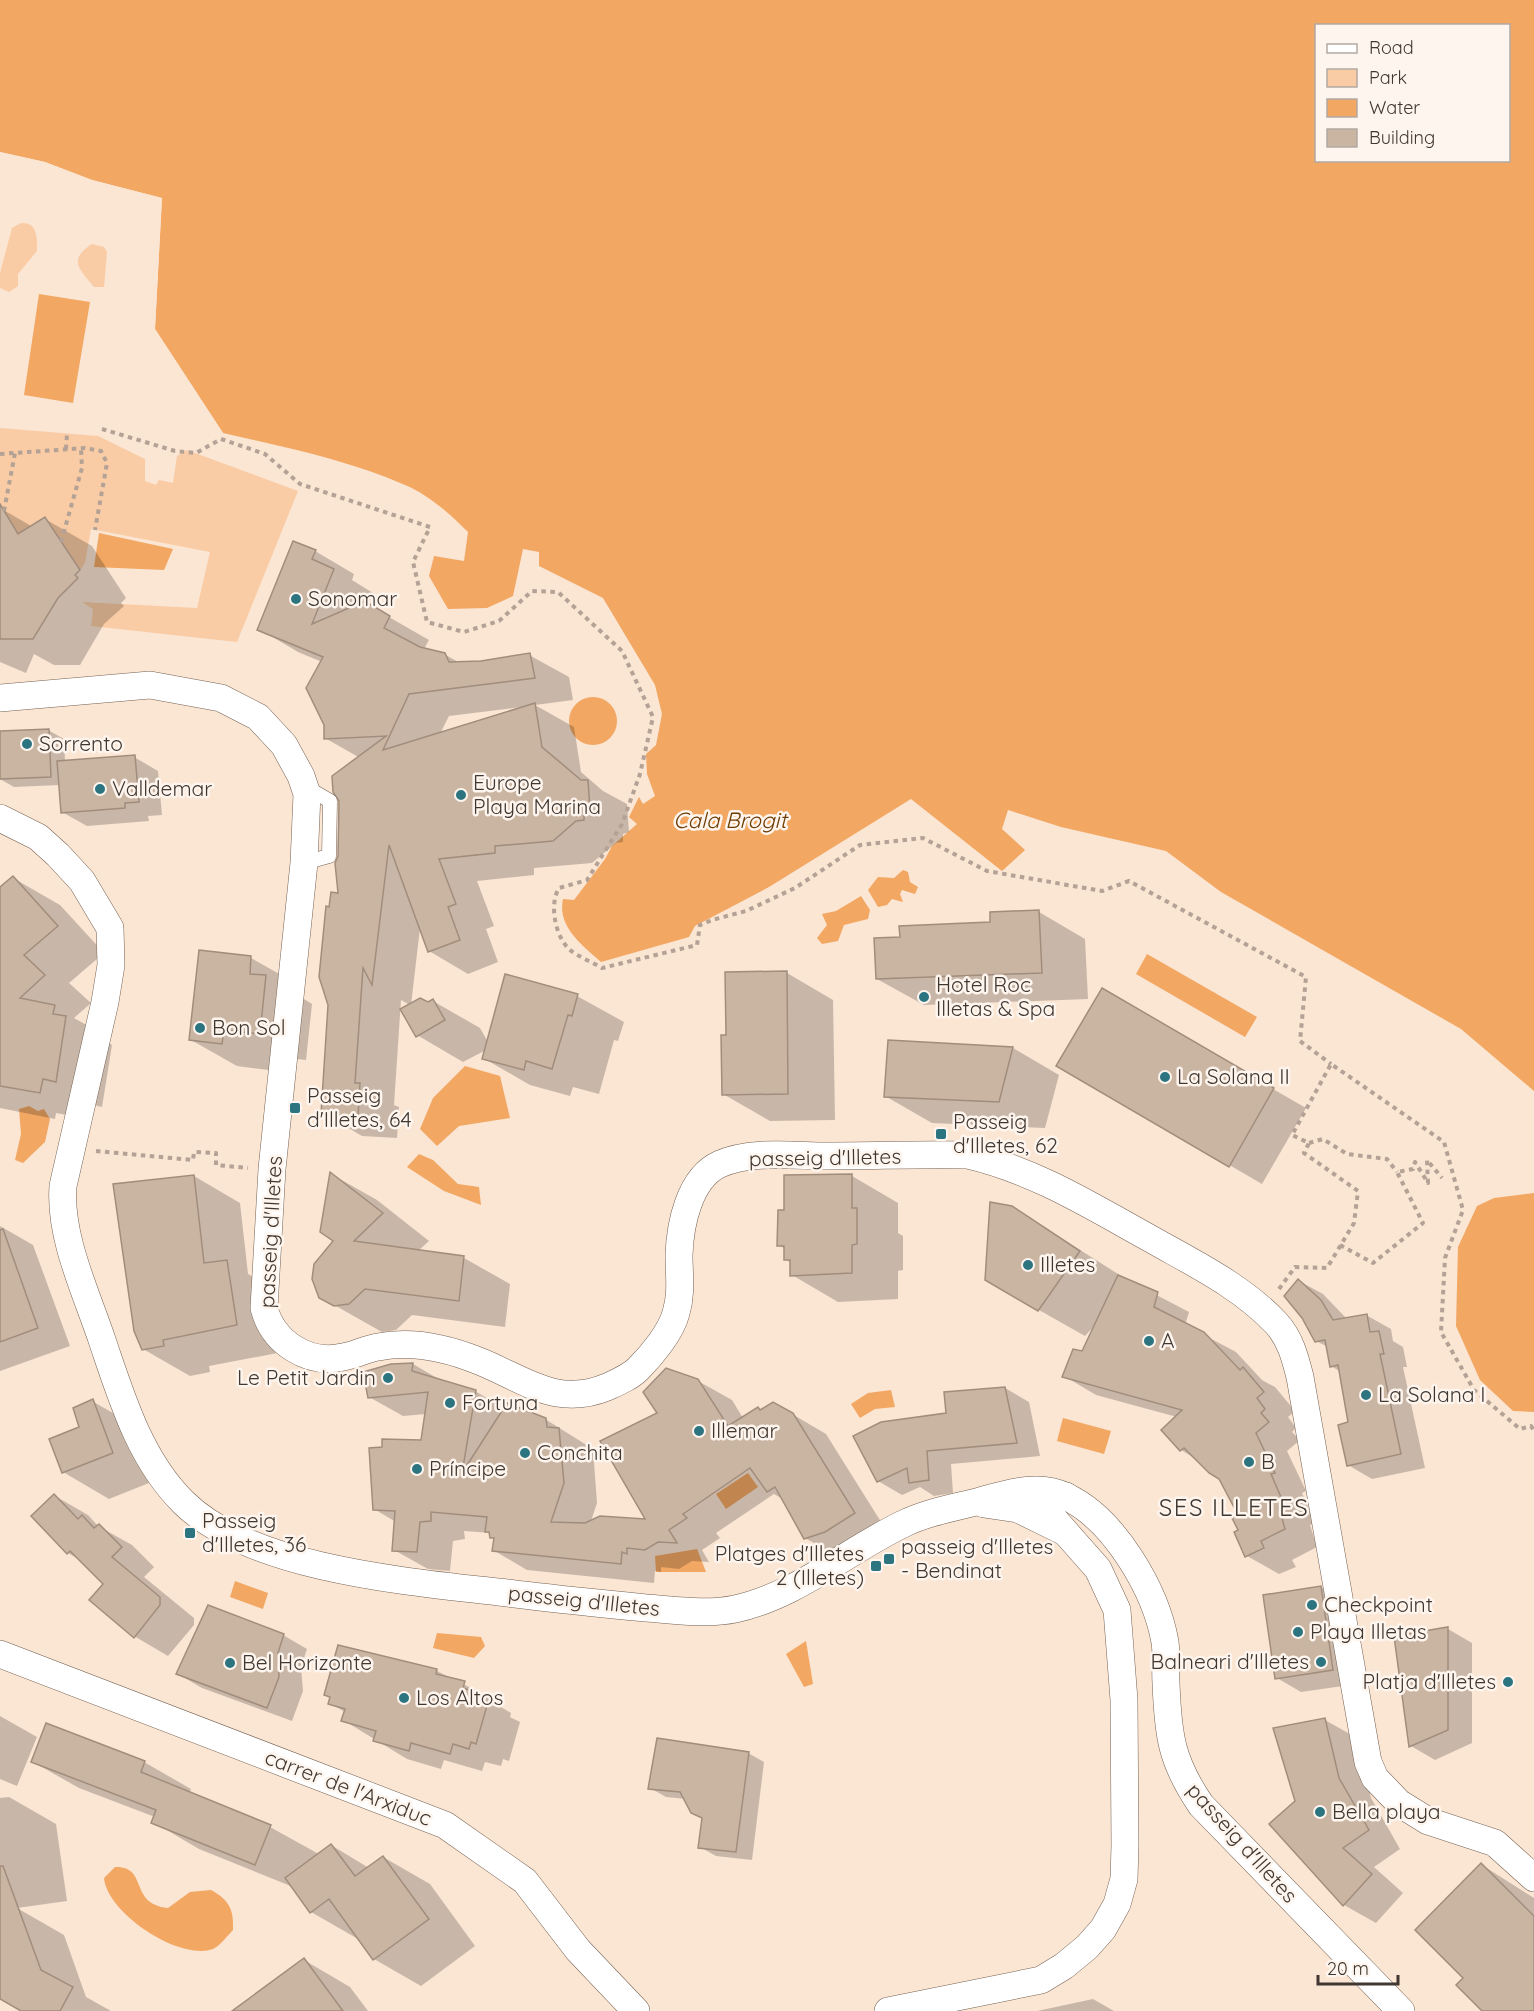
<svg xmlns="http://www.w3.org/2000/svg" width="1534" height="2011" viewBox="0 0 1534 2011" font-family="Quicksand,sans-serif">
<style>
.green{fill:#f9cca5}
.water{fill:#f2a763;fill-rule:evenodd}
.pier{fill:#fbe5d3}
.shadow{fill:#0003;fill-rule:evenodd}
.building{fill:#cab5a3;stroke:#a28d7c;stroke-width:1.5}
.lines{fill:none;stroke-linecap:round;stroke-linejoin:round}
.lane-casing{stroke:#756253;stroke-width:15}
.street-casing{stroke:#756253;stroke-width:28}
.path{stroke:#b3a295;stroke-width:4;stroke-dasharray:4.5 4.5;stroke-linecap:butt}
.lane{stroke:#fff;stroke-width:14}
.street{stroke:#fff;stroke-width:27}
.poi-dot{fill:#2d7481;stroke:#fef5ee;stroke-width:2}
.labels{text-anchor:middle;stroke-width:5;stroke-linejoin:round;paint-order:stroke}
.poi-label{font-size:21px;fill:#403730;stroke:#fef5ee;text-anchor:start}
.street-label{font-size:21px;fill:#403730;stroke:#fef5ee}
.water-label{font-size:22px;font-style:italic;fill:#6d3d05;stroke:#fef5ee}
.quarter-label{font-size:24px;letter-spacing:1.5px;fill:#403730;stroke:#fef5ee}
</style>
<rect width="100%" height="100%" fill="#fbe5d3"/>
<!-- green -->
<g class="green">
<path d="M21 223C38 222 37 238 37 251L18 274V286L9 292 0 288V273L12 228Z"/>
<path d="M92 244 104 247 107 252 104 287H94C80 270 67 260 92 244Z"/>
<path d="M0 428 98 436 145 459V481L156 485 159 480 173 483 177 456 187 450 298 491 237 642 91 626 93 609 82 602 197 608 210 552 91 529 85 563 80 570 46 517 18 534 0 507Z"/>
</g>
<!-- water -->
<g class="water">
<path d="M0 0H1534V1091L1461 1029 1221 892 1166 851 1061 827 1008 810 1002 829 1025 850 1002 871 911 799 769 887 695 926 689 937 601 962C582 945 557 927 563 899L574 900 605 859 612 846 637 824 629 817 639 797 643 804 655 796 647 774 646 754 656 745 662 714 655 685 603 598 539 566V552L523 549 513 596 487 608 448 609 429 576 434 556 464 561 468 532C450 514 429 495 405 485 348 460 284 447 223 433L155 329 162 198 92 180 45 162 0 152ZM1316 26H1508V160H1316Z"/>
<path d="M39 294 90 302 73 403 24 395Z"/>
<path d="M99 533 173 549 164 570 94 567Z"/>
<circle cx="593" cy="721" r="24"/>
<path d="M903 870 908 872 910 882 918 887 915 894 902 890 900 894 903 902 892 899 887 905 878 907 868 890 878 877 894 878Z"/>
<path d="M861 896 870 910 868 919 844 925 838 941 822 944 817 938 827 925 822 914 836 911Z"/>
<path d="M1147 954 1257 1017 1245 1037 1136 974Z"/>
<path d="M465 1066 500 1076 510 1118 459 1126 437 1146 420 1129 433 1098Z"/>
<path d="M29 1106 38 1111 44 1109 50 1119 45 1142 23 1163 15 1160 21 1134 19 1109Z"/>
<path d="M419 1154 433 1160 458 1184 479 1187 481 1205 444 1191 407 1167Z"/>
<path d="M1534 1193V1412L1513 1411 1480 1380 1456 1326 1458 1247 1477 1206 1494 1198Z"/>
<path d="M891 1390 895 1407 875 1409 860 1418 851 1404 868 1393Z"/>
<path d="M1063 1418 1111 1431 1104 1454 1057 1441Z"/>
<path d="M748 1473 758 1487 726 1509 716 1494Z"/>
<path d="M697 1549 706 1572H656L655 1556Z"/>
<path d="M235 1581 268 1593 263 1609 230 1597Z"/>
<path d="M437 1633 481 1637 485 1646 474 1658 433 1648Z"/>
<path d="M806 1641 813 1684 804 1687 786 1654Z"/>
<path d="M115 1867C149 1866 128 1904 168 1908L190 1892 211 1890C229 1900 234 1909 233 1930 227 1936 221 1945 213 1949 179 1961 107 1913 104 1878Z"/>
</g>
<!-- pier -->
<path class="pier" d="M0 152 45 162 92 180 162 198 155 329 223 433 221 435 193 395 153 329 159 200 92 183 44 164 0 155Z"/>
<!-- shadow -->
<g class="shadow">
<path d="M0 508 33 527 45 519 92 546 126 598 121 603 124 606 104 624 80 665H54L34 654 26 673 0 662Z"/>
<path d="M315 551 354 574 352 580 373 593 368 605 429 640 424 649 444 654 460 663 529 655 569 677 573 700 535 705 574 727 581 772 603 791 627 804 629 832 623 834V842L616 843 592 863 534 868V875L477 881 494 926 486 929 498 962 468 974 429 951 420 928 411 1005 433 1001 480 1028 488 1042 577 996 624 1022 618 1041 614 1040 599 1094 573 1087 570 1096 530 1085 483 1058 486 1050 463 1062 417 1035 410 1005 401 1000 394 1105 399 1107 397 1138 362 1136 323 1113 329 1005 331 908 339 894V857L360 758 325 738 322 662 298 652 259 629ZM522 707 523 708 440 734 449 716Z"/>
<path d="M48 730 64 739 65 761 134 757 158 771 162 815 148 816 149 821 87 826 62 812 60 785 14 787 0 779V732Z"/>
<path d="M13 878 60 905 104 953 69 983 91 1003 74 1018 101 1033 100 1037 112 1045 102 1107 90 1104 87 1119 56 1113 55 1119 0 1108V889Z"/>
<path d="M1039 912 1085 939 1088 999 924 1005 877 979 901 938 992 924Z"/>
<path d="M251 958 297 984 296 994 312 1004 306 1060 270 1056 269 1070 237 1066 191 1040Z"/>
<path d="M787 973 833 1000 835 1120 770 1121 723 1094 727 1037Z"/>
<path d="M1102 990 1306 1108 1262 1184 1059 1066Z"/>
<path d="M889 1041 1013 1048 1059 1075 1045 1128 932 1123 885 1096Z"/>
<path d="M331 1174 377 1200 429 1241 418 1251 464 1258 510 1284 505 1327 412 1315 396 1330 382 1332 320 1297 335 1241Z"/>
<path d="M194 1176 240 1203 248 1274 274 1288 283 1352 209 1366 210 1372 190 1376 143 1349Z"/>
<path d="M852 1176 898 1203V1233L903 1236V1270L898 1271V1299L838 1302 792 1275 791 1263 785 1259V1249L779 1245 786 1211Z"/>
<path d="M1012 1207 1126 1279 1189 1312 1185 1325 1236 1352 1262 1380 1275 1387 1295 1411 1288 1417 1296 1428 1292 1432 1300 1440 1287 1451 1306 1491 1302 1493 1315 1523 1310 1525 1317 1547 1292 1560 1296 1567 1279 1574 1247 1556 1240 1531V1516L1220 1478 1203 1463 1181 1450 1177 1417 1096 1395 1064 1376 1083 1353 1097 1323 1085 1336 1039 1310Z"/>
<path d="M0 1226 33 1245 70 1346 0 1371Z"/>
<path d="M1299 1281 1323 1294 1347 1319 1366 1315 1391 1329 1393 1341 1403 1347 1407 1367H1403L1425 1468 1372 1479 1348 1465 1350 1424 1341 1372 1331 1366 1328 1347 1316 1341Z"/>
<path d="M413 1364 442 1381 475 1391 505 1409 545 1419 593 1449 597 1503 591 1521 648 1520 659 1414 698 1381 732 1400 743 1418 758 1409 792 1414 826 1434 888 1533 839 1557 805 1538 784 1500 774 1494 716 1533 720 1538 702 1550 709 1562 692 1561 679 1569 661 1567V1572L655 1571 654 1583 527 1570 493 1550 496 1539 491 1537V1533L464 1531 465 1539 453 1541 450 1571 428 1569 394 1550 396 1522 374 1509 422 1442 426 1414 403 1416 369 1397 391 1365Z"/>
<path d="M1005 1388 1029 1402 1040 1456 951 1464 953 1493 934 1496 920 1487 902 1495 878 1481 948 1414Z"/>
<path d="M92 1401 139 1428 159 1479 109 1499 63 1472Z"/>
<path d="M55 1496 88 1515 98 1526 132 1545 154 1567 144 1577 194 1618V1625L168 1656 134 1636 105 1584 82 1561 68 1553Z"/>
<path d="M1321 1587 1345 1601 1357 1684 1301 1692 1277 1678Z"/>
<path d="M1448 1629 1472 1643V1743L1435 1760 1411 1746 1396 1637Z"/>
<path d="M283 1635 307 1649 301 1667 303 1691 292 1721 202 1688 178 1674Z"/>
<path d="M437 1671 497 1701 496 1704 511 1713 510 1717 520 1722 509 1761 503 1759 501 1766 485 1762 482 1771 444 1760 441 1769 407 1759 343 1720 345 1712 330 1703Z"/>
<path d="M0 1716 37 1737 17 1786 0 1779Z"/>
<path d="M1325 1720 1357 1738 1371 1798 1400 1849 1374 1867 1403 1893 1376 1923 1344 1905 1297 1801Z"/>
<path d="M748 1753 764 1762 752 1860 716 1856 700 1847 704 1819 686 1799 666 1797 650 1788Z"/>
<path d="M33 1762H144L191 1789 189 1794 270 1827 317 1853 315 1857 331 1845 369 1868 383 1857 430 1884 475 1946 421 1986 374 1959 358 1939 311 1912 293 1887 199 1849 153 1822 155 1817 79 1788Z"/>
<path d="M9 1797 56 1824 67 1901 17 1908 64 1935 86 1997 111 2011H23L0 1998V1798Z"/>
<path d="M1482 1865 1534 1898V2011H1483L1466 1978Z"/>
<path d="M304 1960 350 1987 368 2011H255Z"/>
<path d="M1093 1999 1114 2011H1037Z"/>
</g>
<!-- building -->
<g class="building">
<path d="M0 504 18 534 45 517 80 570 75 575 78 578 58 598 33 639H0Z"/>
<path d="M293 541 316 550 312 559 334 569 312 624 365 601 390 616 384 628 420 647 445 653 449 662 481 661 530 653 535 678 409 694 383 750 535 703 542 747 581 780H588L590 810 584 812V820L576 821 553 841 495 846V853L439 859 456 904 448 907 460 940 428 952 389 845 372 985 363 968 355 1083H360L358 1117 321 1114 328 1005 319 977 326 906 329 907 331 892 338 893 335 863 338 856 339 801 333 792 332 776 386 736 324 739V725L306 688 323 657 257 630Z"/>
<path d="M49 729 51 777 0 779V731Z"/>
<path d="M135 755 139 802 125 803V808L61 813 57 761Z"/>
<path d="M13 876 58 926 24 955 45 975 20 998 55 1005 53 1014 66 1016 56 1082 43 1079 40 1093 0 1086V887Z"/>
<path d="M1039 910 1042 973 876 979 874 938 900 937 899 926 990 922V912Z"/>
<path d="M199 950 251 956 250 974 266 975 260 1034 224 1030 222 1044 189 1040Z"/>
<path d="M787 971 788 1094 722 1095 721 1035H726L725 972Z"/>
<path d="M505 974 578 994 572 1016 568 1015 552 1069 526 1061 524 1070 482 1059Z"/>
<path d="M1102 988 1274 1088 1229 1167 1056 1066Z"/>
<path d="M420 998 428 1002 433 999 445 1020 416 1037 400 1009Z"/>
<path d="M888 1040 1013 1047 999 1102 884 1097Z"/>
<path d="M330 1172 383 1213 354 1241 464 1256 459 1301 365 1289 349 1304 334 1306 319 1298 312 1279 314 1264 333 1241 320 1232Z"/>
<path d="M852 1174V1208H857V1244L852 1245V1273L790 1276V1260H784V1246H777L778 1210H784V1175Z"/>
<path d="M194 1175 204 1263 227 1260 237 1325 163 1340 164 1346 142 1350 134 1331 113 1184Z"/>
<path d="M990 1202 1012 1206 1080 1251 1038 1311 985 1280Z"/>
<path d="M3 1229 38 1328 0 1342V1230Z"/>
<path d="M1118 1275 1158 1292 1154 1307 1204 1332 1240 1370 1243 1367 1264 1392 1257 1398 1265 1409 1261 1413 1269 1422 1256 1433 1275 1473 1271 1474 1284 1504 1279 1507 1285 1529 1261 1541 1264 1548 1245 1557 1234 1532 1238 1530 1232 1518 1238 1515 1219 1479 1209 1473 1184 1448 1180 1451 1161 1430 1182 1410 1062 1377 1073 1349 1082 1351Z"/>
<path d="M1298 1279 1321 1300 1333 1320 1367 1314 1370 1332 1379 1331 1384 1354H1380L1401 1454 1347 1466 1338 1425 1348 1422 1338 1365 1330 1367 1325 1340 1315 1342 1302 1318 1284 1296Z"/>
<path d="M413 1363 412 1371 476 1390 462 1473 507 1403 546 1418 547 1427 559 1428 564 1483 551 1522 585 1523 600 1516 645 1519 600 1441 657 1413 643 1392 666 1368 698 1379 728 1426 758 1407 760 1410 773 1402 793 1413 855 1513 825 1532 804 1539 775 1487 767 1492 750 1468 683 1514 687 1518 669 1530 677 1543 658 1542 645 1550 627 1548V1554L622 1552 621 1564 492 1551 494 1538H490L489 1532H485L487 1517 431 1512V1521L420 1522 417 1552 392 1551 395 1511 373 1510 369 1448 382 1447V1439L421 1440 428 1392 368 1398 363 1372 391 1364Z"/>
<path d="M1005 1387 1017 1443 927 1451 929 1480 909 1483 907 1468 877 1482 853 1436 881 1422 946 1413 944 1392Z"/>
<path d="M93 1399 113 1453 62 1473 49 1439 79 1427 73 1408Z"/>
<path d="M54 1494 78 1519 82 1515 94 1528 99 1524 122 1547 112 1557 160 1597V1605L134 1638 89 1600 103 1584 70 1551 67 1554 31 1516Z"/>
<path d="M1321 1586 1333 1670 1275 1679 1263 1595Z"/>
<path d="M208 1605 284 1634 278 1653 279 1677 267 1708 176 1674Z"/>
<path d="M1448 1627V1730L1409 1747 1394 1636Z"/>
<path d="M338 1645 437 1669 436 1674 465 1681 463 1688 480 1693 478 1699 488 1702 476 1744 471 1742 469 1749 453 1744 450 1754 411 1743 409 1751 373 1741 376 1731 341 1721 345 1709 328 1704 330 1697 324 1695Z"/>
<path d="M1325 1718 1339 1778 1369 1830 1343 1848 1372 1874 1343 1906 1269 1824 1295 1801 1273 1728Z"/>
<path d="M46 1723 145 1761 141 1772 271 1825 255 1865 151 1823 156 1810 31 1762Z"/>
<path d="M657 1738 749 1752 736 1852 698 1848 702 1818 691 1813 680 1792 648 1789Z"/>
<path d="M331 1844 355 1876 383 1856 429 1919 373 1960 329 1899 310 1913 285 1878Z"/>
<path d="M1481 1863 1534 1916V2011H1482L1456 1985 1463 1978 1415 1930Z"/>
<path d="M0 1866H3L41 1970 73 1987 60 2011H21L0 1999Z"/>
<path d="M304 1958 343 2011H232Z"/>
</g>
<g class="lines">
<defs>
<path id="lane" d="M304 863 329 856 330 801 306 787"/>
<g id="street">
<path d="M0 698 150 685 221 698 258 717 284 745 301 776 307 794 304 863 272 1169 264 1308C273 1342 307 1365 343 1357 355 1355 366 1349 378 1347 412 1340 447 1348 479 1361 524 1379 556 1408 607 1387 618 1382 630 1377 638 1369 652 1355 671 1332 676 1313 682 1293 679 1275 679 1255 680 1225 689 1178 720 1164 752 1150 794 1156 828 1156 875 1156 922 1154 968 1155 1034 1170 1093 1207 1151 1239 1195 1264 1241 1286 1276 1323 1290 1338 1295 1357 1300 1377L1368 1762 1375 1778 1399 1803 1428 1821 1495 1843 1534 1878"/>
<path d="M0 818 38 837 58 855 82 881 110 928 111 965 105 1002 63 1186C59 1238 87 1294 103 1343 122 1399 140 1459 183 1502 254 1573 427 1583 524 1595 565 1600 605 1604 646 1608 675 1610 706 1615 735 1609 796 1596 847 1551 903 1524 928 1512 953 1508 980 1501 1009 1493 1039 1483 1067 1497 1115 1520 1156 1591 1165 1642 1167 1655 1165 1669 1166 1683 1168 1735 1171 1761 1201 1805L1401 2011"/>
<path d="M984 1504 1018 1509 1063 1531"/>
<path d="M0 1654 445 1825 525 1881 578 1950 636 2011"/>
<path d="M888 2011 1041 1980 1064 1966 1087 1947 1103 1929 1117 1904 1124 1879 1125 1845 1124 1700 1117 1610 1098 1569 1053 1518 1048 1508 1050 1500 1066 1496"/>
</g>
</defs>
<!-- lane casing -->
<use href="#lane" class="lane-casing"/>
<!-- street casing -->
<use href="#street" class="street-casing"/>
<!-- path -->
<g class="path">
<path d="M102 429 175 451 196 453 221 439 265 454 300 484 430 527 413 562 427 622 464 632 499 621 532 591 558 592 622 651 653 717 640 774 622 824 587 880 559 888C549 904 555 936 569 949 578 957 592 962 602 968L697 945 700 925 712 920 746 911 795 888 860 845 923 838 987 871 1102 891 1129 881 1306 977 1300 1041 1331 1064"/>
<path d="M66 449 67 434"/>
<path d="M0 454 85 448 101 451 107 463 95 530"/>
<path d="M4 511 15 453"/>
<path d="M61 542 82 468 81 448"/>
<path d="M1309 1143 1323 1139 1347 1154 1387 1159 1397 1172"/>
<path d="M96 1151 193 1160 194 1152 216 1153V1165L248 1168"/>
<path d="M1340 1245 1373 1263 1423 1223 1397 1172 1413 1169 1415 1162 1428 1183 1427 1160 1442 1178"/>
<path d="M1279 1289 1295 1267 1327 1268 1354 1223 1358 1191 1304 1153 1309 1143 1292 1135 1331 1064 1444 1142 1463 1210 1445 1258 1441 1332 1474 1390 1520 1429 1531 1426 1534 1431"/>
</g>
<!-- lane -->
<use href="#lane" class="lane"/>
<!-- street -->
<use href="#street" class="street"/>
</g>
<!-- markers -->
<g class="poi-dot">
<circle cx="296" cy="599" r="6"/>
<circle cx="27" cy="744" r="6"/>
<circle cx="100" cy="789" r="6"/>
<circle cx="461" cy="795" r="6"/>
<circle cx="924" cy="997" r="6"/>
<circle cx="200" cy="1028" r="6"/>
<circle cx="1165" cy="1077" r="6"/>
<rect x="289" y="1102" width="12" height="12" rx="3"/>
<rect x="935" y="1128" width="12" height="12" rx="3"/>
<circle cx="1028" cy="1265" r="6"/>
<circle cx="1149" cy="1341" r="6"/>
<circle cx="388" cy="1378" r="6"/>
<circle cx="1366" cy="1395" r="6"/>
<circle cx="450" cy="1403" r="6"/>
<circle cx="699" cy="1431" r="6"/>
<circle cx="525" cy="1453" r="6"/>
<circle cx="1249" cy="1462" r="6"/>
<circle cx="417" cy="1469" r="6"/>
<rect x="184" y="1527" width="12" height="12" rx="3"/>
<rect x="883" y="1553" width="12" height="12" rx="3"/>
<rect x="870" y="1560" width="12" height="12" rx="3"/>
<circle cx="1312" cy="1605" r="6"/>
<circle cx="1298" cy="1632" r="6"/>
<circle cx="1321" cy="1662" r="6"/>
<circle cx="230" cy="1663" r="6"/>
<circle cx="1508" cy="1682" r="6"/>
<circle cx="404" cy="1698" r="6"/>
<circle cx="1320" cy="1812" r="6"/>
</g>
<g class="labels">
<!-- poi labels -->
<g class="poi-label">
<text x="308" y="606">Sonomar</text>
<text x="39" y="751">Sorrento</text>
<text x="473" y="790">Europe<tspan x="473" dy="24">Playa Marina</tspan></text>
<text x="112" y="796">Valldemar</text>
<text x="936" y="992">Hotel Roc<tspan x="936" dy="24">Illetas &amp; Spa</tspan></text>
<text x="212" y="1035">Bon Sol</text>
<text x="1177" y="1084">La Solana II</text>
<text x="307" y="1103">Passeig<tspan x="307" dy="24">d'Illetes, 64</tspan></text>
<text x="953" y="1129">Passeig<tspan x="953" dy="24">d'Illetes, 62</tspan></text>
<text x="1040" y="1272">Illetes</text>
<text x="1161" y="1348">A</text>
<text x="376" y="1385" text-anchor="end">Le Petit Jardin</text>
<text x="1378" y="1402">La Solana I</text>
<text x="462" y="1410">Fortuna</text>
<text x="711" y="1438">Illemar</text>
<text x="537" y="1460">Conchita</text>
<text x="1261" y="1469">B</text>
<text x="429" y="1476">Príncipe</text>
<text x="202" y="1528">Passeig<tspan x="202" dy="24">d'Illetes, 36</tspan></text>
<text x="901" y="1554">passeig d'Illetes<tspan x="901" dy="24">- Bendinat</tspan></text>
<text x="864" y="1561" text-anchor="end">Platges d'Illetes<tspan x="864" dy="24">2 (Illetes)</tspan></text>
<text x="1324" y="1612">Checkpoint</text>
<text x="1310" y="1639">Playa Illetas</text>
<text x="1309" y="1669" text-anchor="end">Balneari d'Illetes</text>
<text x="242" y="1670">Bel Horizonte</text>
<text x="1496" y="1689" text-anchor="end">Platja d'Illetes</text>
<text x="416" y="1705">Los Altos</text>
<text x="1332" y="1819">Bella playa</text>
</g>
<!-- street labels -->
<g class="street-label">
<text transform="translate(825 1158) rotate(-1)" y="7">passeig d'Illetes</text>
<text transform="translate(271 1232) rotate(-87)" y="7">passeig d'Illetes</text>
<text transform="translate(584 1601) rotate(6)" y="7">passeig d'Illetes</text>
<text transform="translate(348 1788) rotate(21)" y="7">carrer de l'Arxiduc</text>
<text transform="translate(1242 1843) rotate(48)" y="7">passeig d'Illetes</text>
</g>
<!-- water labels -->
<g class="water-label">
<text x="730" y="828">Cala Brogit</text>
</g>
<!-- quarter labels -->
<g class="quarter-label">
<text x="1234" y="1516">SES ILLETES</text>
</g>
</g>
<!-- legend -->
<rect x="1315" y="24" width="195" height="138" fill="#fef5ee" stroke="#b2a9a2" stroke-width="1.5"/>
<rect x="1327" y="44" width="30" height="9" fill="#ffffff" stroke="#b2a9a2" stroke-width="1.5"/>
<text x="1369" y="54" font-size="18" fill="#403730">Road</text>
<rect x="1327" y="69" width="30" height="18" fill="#f9cca5" stroke="#b2a9a2" stroke-width="1.5"/>
<text x="1369" y="84" font-size="18" fill="#403730">Park</text>
<rect x="1327" y="99" width="30" height="18" fill="#f2a763" stroke="#b2a9a2" stroke-width="1.5"/>
<text x="1369" y="114" font-size="18" fill="#403730">Water</text>
<rect x="1327" y="129" width="30" height="18" fill="#cab5a3" stroke="#b2a9a2" stroke-width="1.5"/>
<text x="1369" y="144" font-size="18" fill="#403730">Building</text>
<!-- scale -->
<path d="M1318 1975v9h80v-9" fill="none" stroke="#403730" stroke-width="3"/>
<text x="1327" y="1975" font-size="18" fill="#403730" stroke="#fef5ee" stroke-width="4.5" paint-order="stroke">20 m</text>
</svg>
